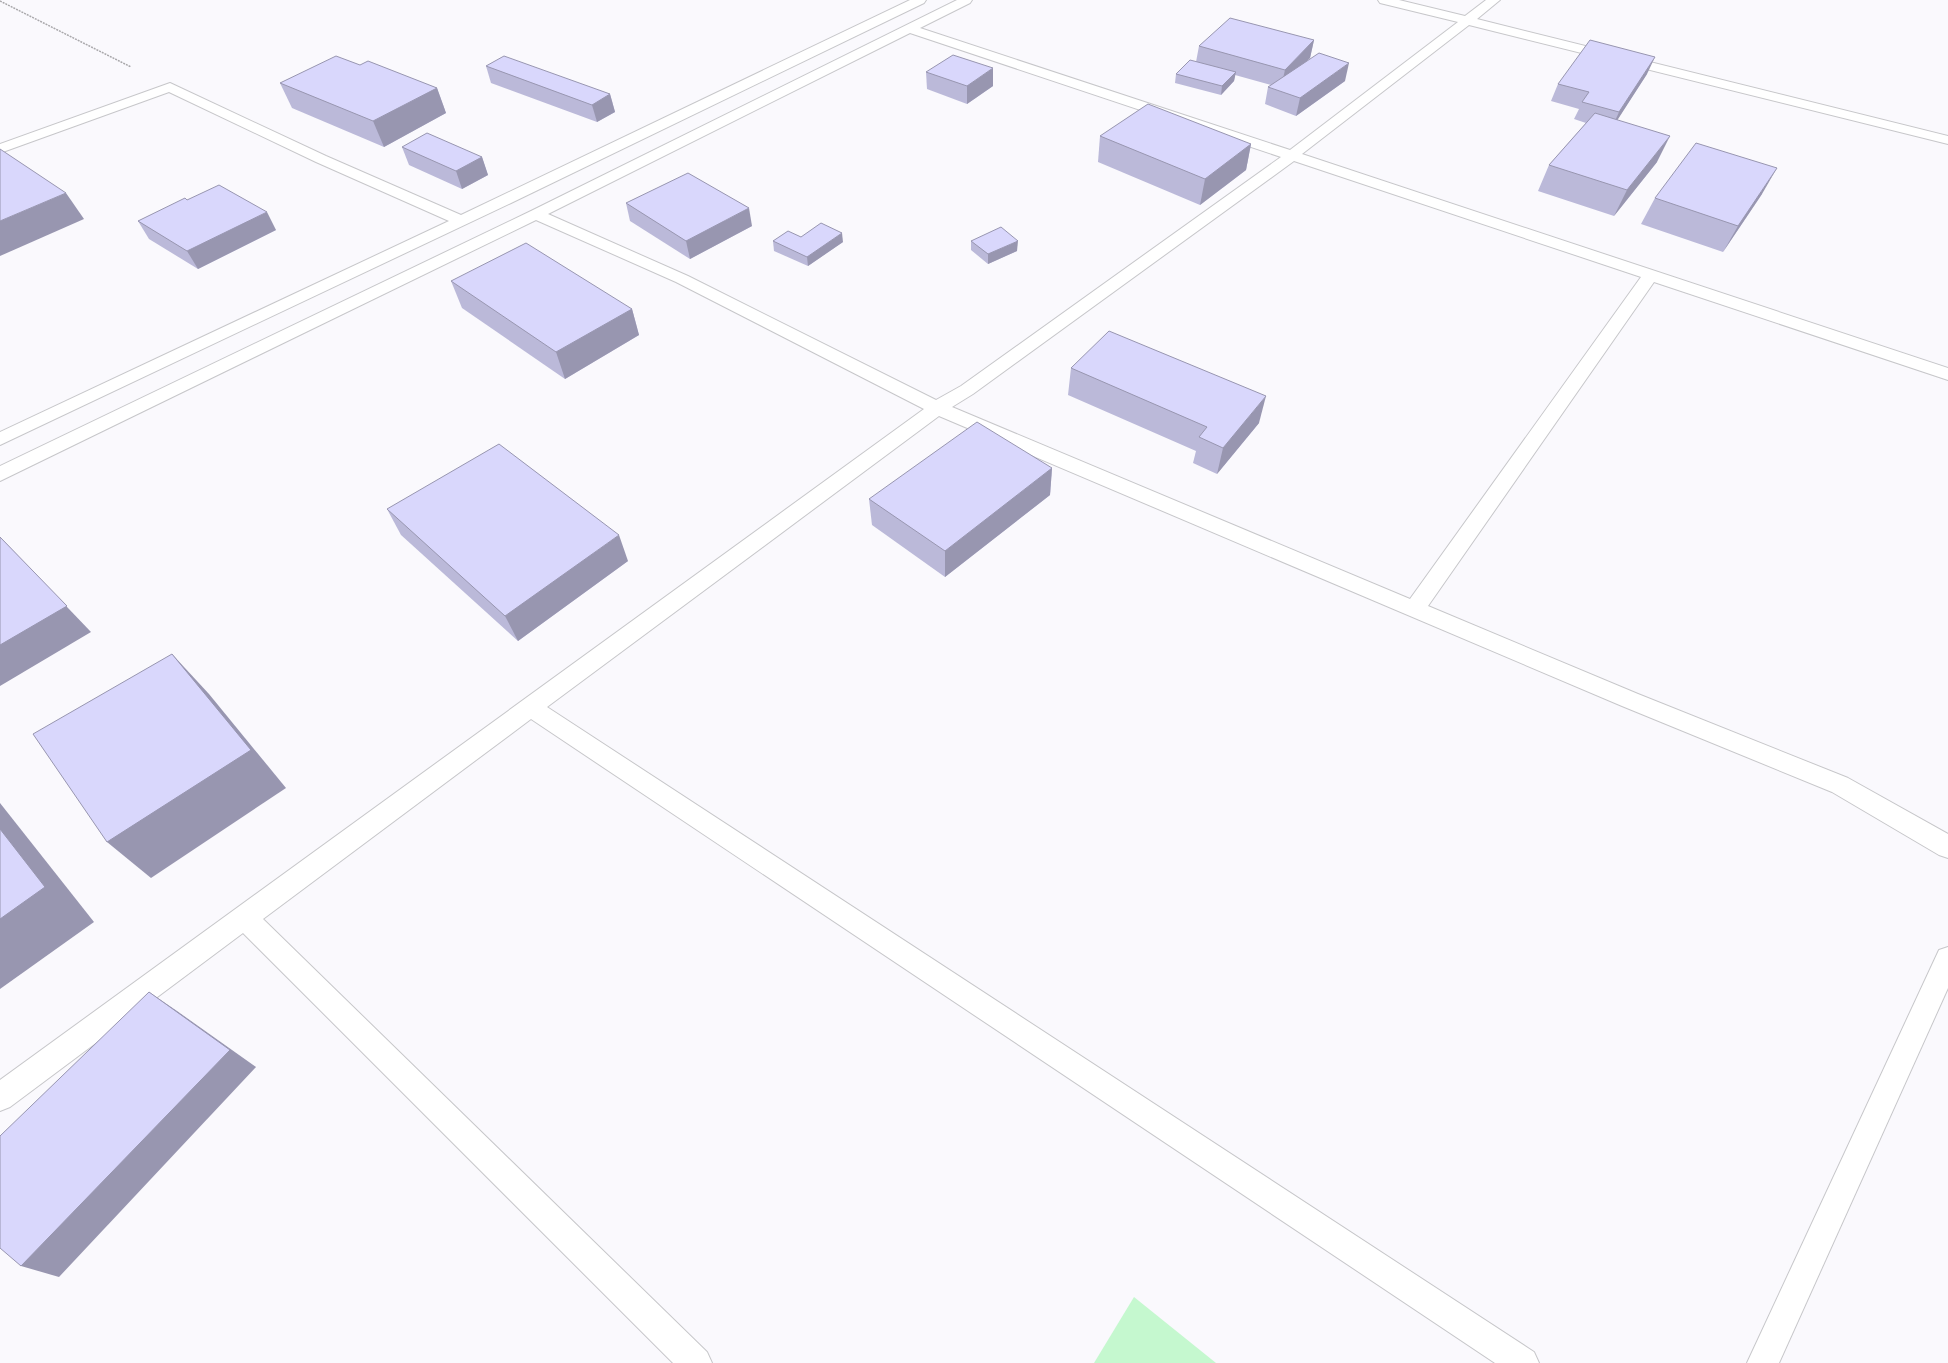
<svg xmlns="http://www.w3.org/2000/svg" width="1948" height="1363" viewBox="0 0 1948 1363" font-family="'Archivo Narrow',sans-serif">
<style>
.green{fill:#c5f8cf}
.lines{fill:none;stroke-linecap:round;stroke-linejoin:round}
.minor-casing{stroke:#c7c7ca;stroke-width:2}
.path{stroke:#a9a8ab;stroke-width:1.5;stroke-dasharray:2 1;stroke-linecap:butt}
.minor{fill:#fff;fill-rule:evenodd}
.wall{fill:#bbb9d9}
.shaded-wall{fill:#9896b0}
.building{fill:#d9d7fc;stroke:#9896b0}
</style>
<rect width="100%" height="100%" fill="#faf9fd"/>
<!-- green -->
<path class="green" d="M1134 1297 1216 1363H1094Z"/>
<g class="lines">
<defs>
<g id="minor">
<path d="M910 0H926L924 3 511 203 0 445V432L449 221 316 162 169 92 0 153V144L170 83 326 156 461 215Z"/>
<path d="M957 0H972L970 3 920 28 1290 150 1458 22 1380 3 1378 0H1399L1465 16 1486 0H1500L1477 19 1948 136V144L1469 25 1302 154 1948 368V380L1654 282 1428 606 1638 694 1848 778 1948 834V858L1939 855 1832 792 1622 706 939 416 547 707 1534 1352 1539 1363H1495L531 719 263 919 707 1352 712 1363H673L243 933 10 1107 0 1111V1080L924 409 676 282 536 220 0 481V466L531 211ZM910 33 1281 157 961 386 936 400 688 276 548 214ZM1294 161 1641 277 1410 599 952 407 973 394Z"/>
<path d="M1948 947V988L1779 1363H1747L1939 950Z"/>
</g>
</defs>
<!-- minor casing -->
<use href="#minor" class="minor-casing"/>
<!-- path -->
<path class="path" d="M0 1 131 67"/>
<!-- minor -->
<use href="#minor" class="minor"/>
</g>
<!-- wall -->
<g class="wall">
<path d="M1314 40 1310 58 1306 61 1345 81 1296 116 1265 104 1268 87 1271 85 1235 75 1234 81 1221 95 1175 83 1176 74 1196 62 1199 46Z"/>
<path d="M360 65 437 88 446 113 384 147 292 108 280 83Z"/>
<path d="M486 66 610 94 615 112 597 122 491 83Z"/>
<path d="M926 72 993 86 967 104 927 89Z"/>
<path d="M1647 74 1617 120 1657 162 1614 216 1538 191 1549 165 1586 123 1574 119 1579 109 1551 101 1558 84Z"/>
<path d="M1100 136 1251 144 1246 170 1200 205 1098 162Z"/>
<path d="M402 147 482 157 488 175 462 189 409 165Z"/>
<path d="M1762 194 1723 252 1641 224 1655 198Z"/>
<path d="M187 200 276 230 198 269 149 239 138 221Z"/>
<path d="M626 203 752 226 690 259 630 221Z"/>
<path d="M801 237 843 242 808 266 774 251 773 241Z"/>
<path d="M971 241 1017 251 988 264 971 250Z"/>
<path d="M451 281 632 309 639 335 565 379 462 308Z"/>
<path d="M1071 368 1259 423 1217 474 1193 463 1196 451 1068 395Z"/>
<path d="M1052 468 1050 495 945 577 872 525 869 499Z"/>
<path d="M387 509 628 561 518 641 401 535Z"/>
</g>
<!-- shaded-wall -->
<g class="shaded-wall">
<path d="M1314 40 1310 58 1281 87 1285 70Z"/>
<path d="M1655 57 1647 74 1611 130 1619 112Z"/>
<path d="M1349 63 1345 81 1296 116 1300 98Z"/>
<path d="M993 68V86L967 104V86Z"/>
<path d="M1236 72 1234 81 1221 95 1222 86Z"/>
<path d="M437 88 446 113 384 147 373 121Z"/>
<path d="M610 94 615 112 597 122 592 105Z"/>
<path d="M1670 136 1657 162 1614 216 1627 190Z"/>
<path d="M1251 144 1246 170 1200 205 1205 179Z"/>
<path d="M482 157 488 175 462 189 456 171Z"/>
<path d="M1777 168 1762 194 1723 252 1738 226Z"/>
<path d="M66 193 84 219 0 256V221Z"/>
<path d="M749 208 752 226 690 259 686 241Z"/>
<path d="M267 212 276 230 198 269 187 251Z"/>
<path d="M842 233 843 242 808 266 807 257Z"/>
<path d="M1018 241 1017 251 988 264V254Z"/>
<path d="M632 309 639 335 565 379 556 352Z"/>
<path d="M1266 396 1259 423 1217 474 1223 448Z"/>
<path d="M1052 468 1050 495 945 577V551Z"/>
<path d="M619 535 628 561 518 641 505 616Z"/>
<path d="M0 537 91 632 0 686Z"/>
<path d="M172 654 209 694 286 788 151 878 107 842Z"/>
<path d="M0 803 94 922 0 989Z"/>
<path d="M149 992 177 1011 256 1067 59 1277 21 1266Z"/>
</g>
<!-- building -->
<g class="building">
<path d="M1230 18 1314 40 1285 70 1199 46Z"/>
<path d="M1590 40 1655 57 1619 112 1582 102 1589 92 1558 84Z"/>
<path d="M1319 53 1349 63 1300 98 1268 87Z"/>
<path d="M953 55 993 68 967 86 926 72Z"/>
<path d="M336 56 360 65 368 61 437 88 373 121 280 83Z"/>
<path d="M504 56 610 94 592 105 486 66Z"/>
<path d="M1190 60 1236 72 1222 86 1176 74Z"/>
<path d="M1148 104 1251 144 1205 179 1100 136Z"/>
<path d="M1595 113 1670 136 1627 190 1549 165Z"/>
<path d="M427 133 482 157 456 171 402 147Z"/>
<path d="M1696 143 1777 168 1738 226 1655 198Z"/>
<path d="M0 149 66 193 0 221Z"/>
<path d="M688 173 749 208 686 241 626 203Z"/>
<path d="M219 185 267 212 187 251 138 221 185 198 187 200Z"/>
<path d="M821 223 842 233 807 257 773 241 788 231 801 237Z"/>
<path d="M1001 227 1018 241 988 254 971 241Z"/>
<path d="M526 243 632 309 556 352 451 281Z"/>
<path d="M1109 331 1266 396 1223 448 1199 437 1207 427 1071 368Z"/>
<path d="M977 422 1052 468 945 551 869 499Z"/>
<path d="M499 444 619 535 505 616 387 509Z"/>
<path d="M0 537 67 606 0 645Z"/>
<path d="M172 654 251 750 107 842 33 734Z"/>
<path d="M0 829 45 887 0 919Z"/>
<path d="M149 992 230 1050 21 1266 0 1248V1136Z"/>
</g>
</svg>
